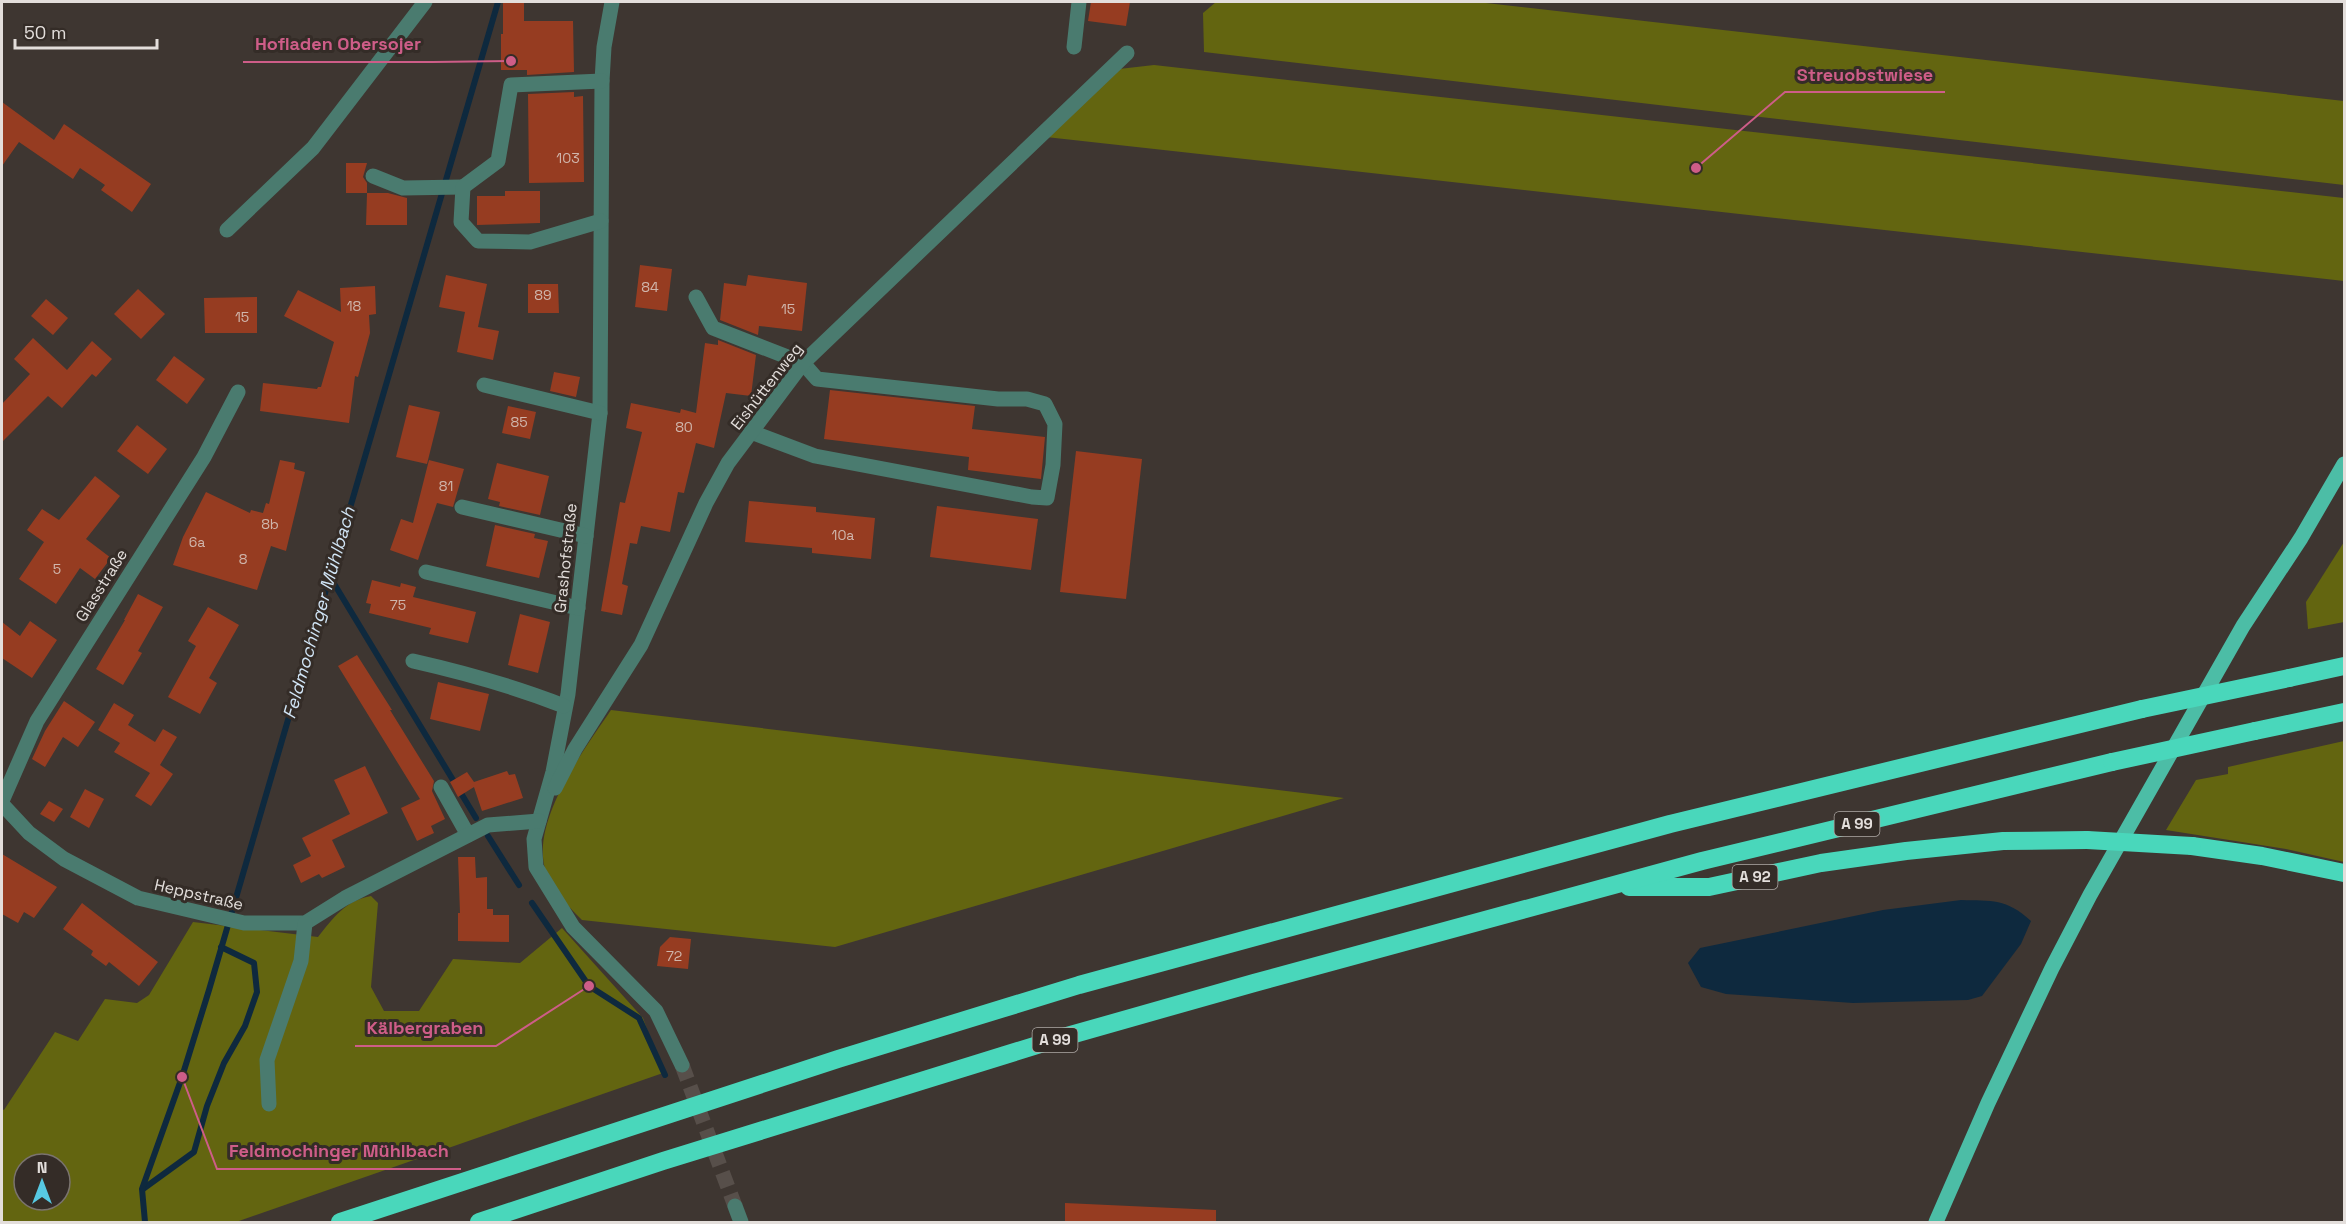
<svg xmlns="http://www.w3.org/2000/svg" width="2346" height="1224" viewBox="0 0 2346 1224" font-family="'Space Grotesk',sans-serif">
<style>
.green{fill:#636510;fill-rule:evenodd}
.water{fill:#0e293e}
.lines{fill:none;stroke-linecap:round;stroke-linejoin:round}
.stream{stroke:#0e293e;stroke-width:6}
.building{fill:#963c21}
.minor-tunnel{stroke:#574f4a;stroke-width:15;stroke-dasharray:15 8;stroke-linecap:butt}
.minor{stroke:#4a7b6f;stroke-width:15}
.major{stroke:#4cbda6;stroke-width:15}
.highway{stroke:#49d7bb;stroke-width:18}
.highway-bridge{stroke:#49d7bb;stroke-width:18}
.labels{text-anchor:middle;stroke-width:6;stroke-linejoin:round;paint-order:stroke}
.number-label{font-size:14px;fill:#d0b6ac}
.shield{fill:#342c27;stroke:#aea9a5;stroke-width:1.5}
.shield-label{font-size:15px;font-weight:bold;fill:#e3dedb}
.street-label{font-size:16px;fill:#e3dedb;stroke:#342c27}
.water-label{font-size:18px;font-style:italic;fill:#d2e6f7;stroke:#342c27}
.leader{fill:none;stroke:#ce5d88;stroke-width:2}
.callout-dot{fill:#ce5d88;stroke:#342c27;stroke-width:2}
.callout-label{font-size:18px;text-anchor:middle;font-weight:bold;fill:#ce5d88;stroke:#342c27;stroke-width:6;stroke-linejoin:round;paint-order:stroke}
</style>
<rect width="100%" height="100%" fill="#3e3631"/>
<!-- green -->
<g class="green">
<path d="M1216 2H1477L2344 101V185L1204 52 1203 13Z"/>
<path d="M1154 65 2344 198V281L1046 137 1119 69Z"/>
<path d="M2344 542V622L2308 629 2306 602Z"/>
<path d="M611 710 1344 798 835 947 582 920C568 906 553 891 546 872 529 822 584 750 611 710Z"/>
<path d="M2344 741V862L2286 849 2166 830 2196 780 2228 774V767Z"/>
<path d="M371 896 378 903 371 987 384 1011H419L453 959 520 963 562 928 643 1018 663 1073 236 1222H2V1109L4 1110 55 1032 78 1041 105 999 137 1003 149 995 193 922 318 937C333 918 346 900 371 896ZM24 1164H60V1200H24Z"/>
</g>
<!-- water -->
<path class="water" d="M1961 900C1992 901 2006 898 2031 921L2021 944 1982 996 1968 1000 1853 1003 1726 994 1701 987 1688 963 1700 948 1883 910Z"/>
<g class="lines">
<!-- stream -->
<g class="stream">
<path d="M330 577 476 818"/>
<path d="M488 836 519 885"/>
<path d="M532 903 589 986 639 1018 665 1075"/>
<path d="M143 1189 194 1152 207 1106 224 1063 245 1026 257 992 254 963 221 947"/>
<path d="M145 1222 142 1189 182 1077 209 990 498 2"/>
</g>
</g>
<!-- building -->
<g class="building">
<path d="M503 2H524V21H573L574 72 527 75V70H501V34H503Z"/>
<path d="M1091 2H1130L1126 26 1088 21Z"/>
<path d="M574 92V97L583 96 584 182 529 183 528 94Z"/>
<path d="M2 102 54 140 64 124 151 184 132 212 101 190 105 185 80 168 73 179 19 142 2 166Z"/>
<path d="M346 163H367L363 177 367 183V193H346Z"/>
<path d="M505 191H540V223L477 225V196H505Z"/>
<path d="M367 193H388L407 198V225H366Z"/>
<path d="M640 265 672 269 667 311 635 307Z"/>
<path d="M446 275 487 284 478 327 499 331 493 360 457 352 465 312 439 307Z"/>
<path d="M748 275 807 283 802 331 759 326 758 335 720 320 724 283 746 286Z"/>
<path d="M528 284H558L559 313H528Z"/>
<path d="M375 286 376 314 369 315 370 333 358 377 355 376 349 423 260 411 263 383 317 389 318 387H321L334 342 284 316 298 290 341 312 340 288Z"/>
<path d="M138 289 165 314 141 339 114 314Z"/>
<path d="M257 297V333H205L204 298Z"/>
<path d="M46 299 68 318 53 335 31 316Z"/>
<path d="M33 338 67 370 92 341 112 359 96 377 92 374 62 408 48 396 2 442V404L30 374 14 359Z"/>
<path d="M718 340 756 355 751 396 726 393 714 448 696 443 684 493 678 492 670 532 641 526 637 544 630 543 622 584 628 586 622 615 601 611 620 502 625 503 642 432 626 428 631 403 680 413 681 409 696 413 705 343 718 345Z"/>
<path d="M174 356 205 379 187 404 156 380Z"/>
<path d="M554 372 580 377 576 397 550 391Z"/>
<path d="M830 390 975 406 972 429 1045 437 1041 479 968 470 969 457 824 439Z"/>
<path d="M409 405 440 412 427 464 396 457Z"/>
<path d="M508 406 536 412 530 439 502 433Z"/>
<path d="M137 425 167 449 148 474 117 451Z"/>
<path d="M1076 451 1142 459 1126 599 1060 592Z"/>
<path d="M280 460 295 463 294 469 305 472 286 551 271 546 257 590 173 565 183 537 206 492 250 513 251 510 263 513 266 503 269 504Z"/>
<path d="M429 460 464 469 453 507 437 503 418 560 390 550 401 519 413 523Z"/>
<path d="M497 463 549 476 540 515 499 506 500 502 488 499Z"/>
<path d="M95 476 120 496 86 539 111 558 95 579 80 568 56 604 19 579 44 542 27 530 42 509 59 520Z"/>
<path d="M749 501 816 507V512L875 518 871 559 812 553V548L745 542Z"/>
<path d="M937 506 1038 519 1031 570 930 557Z"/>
<path d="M495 525 535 534 534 538 548 541 539 578 486 566Z"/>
<path d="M372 580 400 587 401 583 416 587 413 597 476 612 468 643 429 634 431 628 369 613 371 604 366 603Z"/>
<path d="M138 594 163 607 138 651 142 653 123 685 96 669 125 620H124Z"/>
<path d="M208 607 239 625 209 678 217 683 200 714 168 697 196 646 188 641Z"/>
<path d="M520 614 550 622 538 673 508 665Z"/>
<path d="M30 621 57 640 32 678 2 658V622L20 636Z"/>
<path d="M357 655 392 710H390L434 781 432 791 445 819 431 826 434 833 417 841 401 808 420 799 338 666Z"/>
<path d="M438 682 489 694 480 731 430 719Z"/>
<path d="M64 701 95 722 78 747 63 737 45 767 32 759 45 731Z"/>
<path d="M114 703 134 715 128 725 155 742 163 729 177 737 160 765 173 774 151 806 135 796 150 773 114 752 120 743 98 730Z"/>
<path d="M365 766 388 813 332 840 345 867 322 878 319 874 301 883 293 865 311 856 302 838 350 814 334 780Z"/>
<path d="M507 771 509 775 515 774 523 798 482 811 474 787 458 797 450 782 467 772 474 782Z"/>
<path d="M85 789 104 799 89 828 70 817Z"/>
<path d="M49 801 63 809 54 822 40 814Z"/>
<path d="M2 854 57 887 34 918 24 912 18 923 2 914Z"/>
<path d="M458 857H475L476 878 487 877V909H493V915H509V942L458 941V913H460Z"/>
<path d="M82 903 158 962 139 986 109 962 106 966 91 955 93 951 63 929Z"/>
<path d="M670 937 691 939 688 969 657 966 660 947Z"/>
<path d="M1065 1203 1216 1210V1222H1065Z"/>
</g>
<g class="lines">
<!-- minor-tunnel -->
<path class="minor-tunnel" d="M682 1065 735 1206"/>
<!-- minor -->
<g class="minor">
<path d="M612 2 604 47 602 81 600 413 568 694 553 772 534 839 536 867 573 927 656 1011 682 1065"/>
<path d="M1074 47 1079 2"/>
<path d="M373 176 403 188 463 187"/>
<path d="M601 221 530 242 478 241 461 222 463 187 498 161 511 85 602 81"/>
<path d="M227 230 313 148 425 2"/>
<path d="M696 297 713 328 803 363 817 379 998 399H1027L1045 404 1055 424 1053 465 1047 498 1032 497 815 456 751 432"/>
<path d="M484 385 600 413"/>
<path d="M462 507 586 536"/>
<path d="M426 572 578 608"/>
<path d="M413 661C466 673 513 686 564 706"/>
<path d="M441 787 468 835"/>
<path d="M555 788 575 749 641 645 706 503 728 463 803 363 1127 53"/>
<path d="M2 801 37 721 204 457 238 392"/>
<path d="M2 804 29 833 64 859 138 898 244 923H305L345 898 488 825 539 821"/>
<path d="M269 1104 267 1060 301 961 305 923"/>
<path d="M735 1206 741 1222"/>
</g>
<!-- major -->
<path class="major" d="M1936 1222 1988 1103 2052 968 2090 895 2243 626 2301 538 2344 464"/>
<!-- highway -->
<g class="highway">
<path d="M2289 678 2344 666"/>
<path d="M2255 731 2344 712"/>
<path d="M2192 846 2262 856 2344 873"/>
<path d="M1629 887H1709L1821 863 1906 851 2003 841 2087 840"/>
<path d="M340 1222 838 1059 1079 985 1670 824 2142 709"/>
<path d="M479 1222 663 1161 1060 1038 1254 983 1702 861 2112 762"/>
</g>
<!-- highway-bridge -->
<g class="highway-bridge">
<path d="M2142 709 2289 678"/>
<path d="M2112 762 2255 731"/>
<path d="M2087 840 2192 846"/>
</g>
</g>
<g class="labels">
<!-- number labels -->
<g class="number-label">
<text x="568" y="163">103</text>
<text x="650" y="292">84</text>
<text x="543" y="300">89</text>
<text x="354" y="311">18</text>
<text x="788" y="314">15</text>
<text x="242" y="322">15</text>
<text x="519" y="427">85</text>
<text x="684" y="432">80</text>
<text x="446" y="491">81</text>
<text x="270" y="529">8b</text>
<text x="843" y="540">10a</text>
<text x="197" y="547">6a</text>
<text x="243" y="564">8</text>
<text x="57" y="574">5</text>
<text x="398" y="610">75</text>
<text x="674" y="961">72</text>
</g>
<!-- shield labels -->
<g class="shield">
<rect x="1834.5" y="812" width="45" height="24" rx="4.5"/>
<rect x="1732.5" y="865" width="45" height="24" rx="4.5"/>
<rect x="1032.5" y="1028" width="45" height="24" rx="4.5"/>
</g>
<g class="shield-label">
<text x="1857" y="829">A 99</text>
<text x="1755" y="882">A 92</text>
<text x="1055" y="1045">A 99</text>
</g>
<!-- street labels -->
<g class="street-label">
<text transform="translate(766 386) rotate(-52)" y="6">Eishüttenweg</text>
<text transform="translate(565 558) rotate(-84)" y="6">Grashofstraße</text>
<text transform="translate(101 585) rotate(-58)" y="6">Glasstraße</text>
<text transform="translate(199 894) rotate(13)" y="6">Heppstraße</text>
</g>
<!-- water labels -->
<g class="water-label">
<text transform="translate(319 613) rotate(-74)" y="6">Feldmochinger Mühlbach</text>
</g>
</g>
<!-- callouts -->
<path class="leader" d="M511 61L433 62H243M1696 168L1785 92H1945M589 986L496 1046H355M182 1077L217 1169H461"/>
<g class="callout-dot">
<circle cx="511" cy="61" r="6"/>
<circle cx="1696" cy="168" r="6"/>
<circle cx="589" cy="986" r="6"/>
<circle cx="182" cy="1077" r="6"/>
</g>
<g class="callout-label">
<text x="338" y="50">Hofladen Obersojer</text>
<text x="1865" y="81">Streuobstwiese</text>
<text x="425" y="1034">Kälbergraben</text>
<text x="339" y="1157">Feldmochinger Mühlbach</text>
</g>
<!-- border -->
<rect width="2346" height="1224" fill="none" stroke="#e3dedb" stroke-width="6"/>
<!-- north arrow -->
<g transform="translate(42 1182)"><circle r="28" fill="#342c27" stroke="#7a736f" stroke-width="1.5"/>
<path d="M0-4.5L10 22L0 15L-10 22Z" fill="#57c9e2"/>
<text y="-9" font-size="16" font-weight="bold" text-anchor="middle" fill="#e3dedb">N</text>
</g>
<!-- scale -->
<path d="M15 39v9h142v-9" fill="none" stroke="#e3dedb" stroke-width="3"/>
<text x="24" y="39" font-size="18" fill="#e3dedb" stroke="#342c27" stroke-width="4.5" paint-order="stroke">50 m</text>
</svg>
